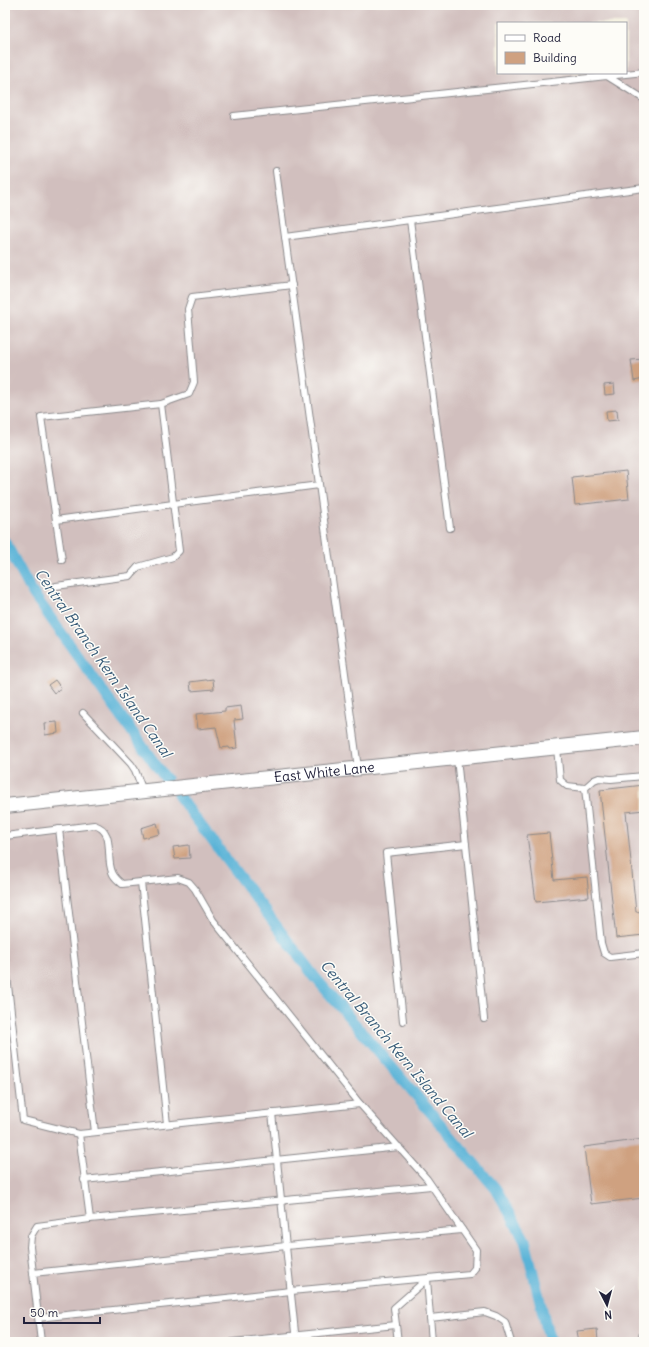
<svg xmlns="http://www.w3.org/2000/svg" width="649" height="1347" viewBox="0 0 649 1347" font-family="Delius,sans-serif">
<style>
.industrial{fill:#d1bfbe;fill-rule:evenodd}
.lines{fill:none;stroke-linecap:round;stroke-linejoin:round}
.canal{stroke:#5ab3d7;stroke-width:11}
.building{fill:#cfa180}
.service-casing{stroke:#8a888a;stroke-width:8}
.tertiary-casing{stroke:#8a888a;stroke-width:16}
.service{stroke:#fff;stroke-width:6}
.tertiary{stroke:#fff;stroke-width:14}
.labels{text-anchor:middle;stroke-width:3;stroke-linejoin:round;paint-order:stroke}
.street-label{font-size:14px;fill:#22223b;stroke:#fdfcf7}
.water-label{font-size:15px;font-style:italic;fill:#385c79;stroke:#fdfcf7}
</style>
<rect width="100%" height="100%" fill="#fdfcf7"/>
<filter id="ink" filterUnits="userSpaceOnUse"><feTurbulence type="fractalNoise" baseFrequency=".025" numOctaves="2"/><feDisplacementMap in="SourceGraphic" scale="8" xChannelSelector="R" yChannelSelector="G"/><feConvolveMatrix kernelMatrix="1 2 1 2 8 2 1 2 1" color-interpolation-filters="sRGB"/></filter>
<filter id="wash" filterUnits="userSpaceOnUse"><feTurbulence type="fractalNoise" baseFrequency=".012" numOctaves="4" result="noise"/><feDisplacementMap in="SourceGraphic" scale="16" xChannelSelector="R" yChannelSelector="G"/><feGaussianBlur stdDeviation="0.9" result="paint"/><feColorMatrix in="noise" values="0 0 0 0 0 0 0 0 0 0 0 0 0 0 0 0 0 1.4 0 .05"/><feComposite in="paint" operator="in"/></filter>
<g filter="url(#wash)">
<rect width="100%" height="100%" fill="#f2edd8"/>
<!-- industrial -->
<path class="industrial" d="M5 5H644V1342H5ZM498 23H626V73H498Z"/>
<g class="lines">
<!-- canal -->
<g class="canal">
<path d="M5 542 32 592 166 779"/>
<path d="M178 795 314 976 496 1189 525 1240 550 1342"/>
</g>
</g>
<g id="blocks">
<!-- building -->
<g class="building">
<path d="M644 359V379L634 381 631 360Z"/>
<path d="M614 384 615 394 605 395 604 385Z"/>
<path d="M617 410 618 420 607 421 606 411Z"/>
<path d="M626 471 629 499 575 505 572 477Z"/>
<path d="M213 679 214 689 191 691 190 682Z"/>
<path d="M55 680 61 688 54 693 48 685Z"/>
<path d="M241 706 243 719 234 720 237 748 230 749 229 747 221 748 216 727 198 729 196 714 225 711V708Z"/>
<path d="M57 722 58 733 45 735 44 723Z"/>
<path d="M644 785V810L626 812 636 912 644 911V935L616 938 600 790Z"/>
<path d="M157 823 160 834 143 838 141 828Z"/>
<path d="M549 833 554 880 587 877 589 897 536 902 527 835Z"/>
<path d="M189 845 190 858 175 859 173 847Z"/>
<path d="M644 1139V1198L591 1204 584 1147Z"/>
<path d="M597 1329 598 1342H579L577 1331Z"/>
</g>
</g>
</g>
<g filter="url(#ink)">
<use href="#blocks" fill-opacity="0" stroke="#8a888a" stroke-width="1"/>
<g class="lines">
<defs>
<g id="service">
<path d="M607 76 644 72"/>
<path d="M234 116 607 76 644 99"/>
<path d="M276 171 285 237"/>
<path d="M410 220 450 528"/>
<path d="M292 285 192 297 188 309 194 382 189 394 161 404 41 417 56 520 173 504 319 485"/>
<path d="M56 520 62 560"/>
<path d="M56 586 130 576 138 567 173 557 179 551 161 404"/>
<path d="M83 713 131 764 135 770 143 791"/>
<path d="M557 748 560 780 567 786 585 788"/>
<path d="M457 758 484 1019"/>
<path d="M358 768 285 237 644 188"/>
<path d="M644 776 611 779 599 778 594 780 585 788 601 943 604 953 610 957 644 953"/>
<path d="M59 829 95 1132"/>
<path d="M5 836 94 825C116 831 105 856 112 872 114 878 118 880 122 884L178 878 189 882 195 889 213 920 360 1104"/>
<path d="M141 882 167 1124"/>
<path d="M5 958 23 1120 79 1134"/>
<path d="M403 1021 386 853 466 844"/>
<path d="M272 1113 296 1342"/>
<path d="M84 1180 399 1147"/>
<path d="M90 1219 431 1186"/>
<path d="M33 1273 286 1246 462 1230"/>
<path d="M427 1279 432 1342"/>
<path d="M38 1318 291 1291 470 1274 475 1268 476 1250 427 1179 360 1104 79 1134 90 1219 37 1226 31 1236 30 1247 41 1342"/>
<path d="M430 1318 485 1312 496 1316 505 1322 511 1342"/>
<path d="M233 1342 396 1325"/>
<path d="M398 1342 394 1308 427 1279"/>
<path d="M641 1342 644 1328"/>
</g>
<g id="tertiary">
<path id="s1" d="M5 806 644 738"/>
</g>
</defs>
<!-- service casing -->
<use href="#service" class="service-casing"/>
<!-- tertiary casing -->
<use href="#tertiary" class="tertiary-casing"/>
<!-- service -->
<use href="#service" class="service"/>
<!-- tertiary -->
<use href="#tertiary" class="tertiary"/>
</g>
</g>
<g class="labels">
<!-- street labels -->
<g class="street-label">
<text dy="5" stroke="none"><textPath href="#s1" startOffset="321">East White Lane</textPath></text>
</g>
<!-- water labels -->
<g class="water-label">
<text transform="translate(103 663) rotate(55)" y="5">Central Branch Kern Island Canal</text>
<text transform="translate(396 1049) rotate(50)" y="5">Central Branch Kern Island Canal</text>
</g>
</g>
<!-- margin -->
<rect width="649" height="1347" fill="none" stroke="#fdfcf7" stroke-width="20"/>
<!-- legend -->
<rect x="497" y="22" width="130" height="52" fill="#fdfcf7" stroke="#a5a5ac"/>
<rect x="505" y="35" width="20" height="6" fill="#ffffff" stroke="#a5a5ac"/>
<text x="533" y="42" font-size="12" fill="#22223b">Road</text>
<rect x="505" y="52" width="20" height="12" fill="#cfa180" stroke="#a5a5ac"/>
<text x="533" y="62" font-size="12" fill="#22223b">Building</text>
<!-- north arrow -->
<g transform="translate(607 1305) rotate(174)" stroke="#fdfcf7" stroke-width="3" paint-order="stroke">
<path d="M0-3L7 15L0 10L-7 15Z" fill="#22223b"/>
<text y="-6" font-size="11" font-weight="bold" text-anchor="middle" fill="#22223b">N</text>
</g>
<!-- scale -->
<path d="M24 1317v6h76v-6" fill="none" stroke="#22223b" stroke-width="2"/>
<text x="30" y="1317" font-size="12" fill="#22223b" stroke="#fdfcf7" stroke-width="3" paint-order="stroke">50 m</text>
</svg>
